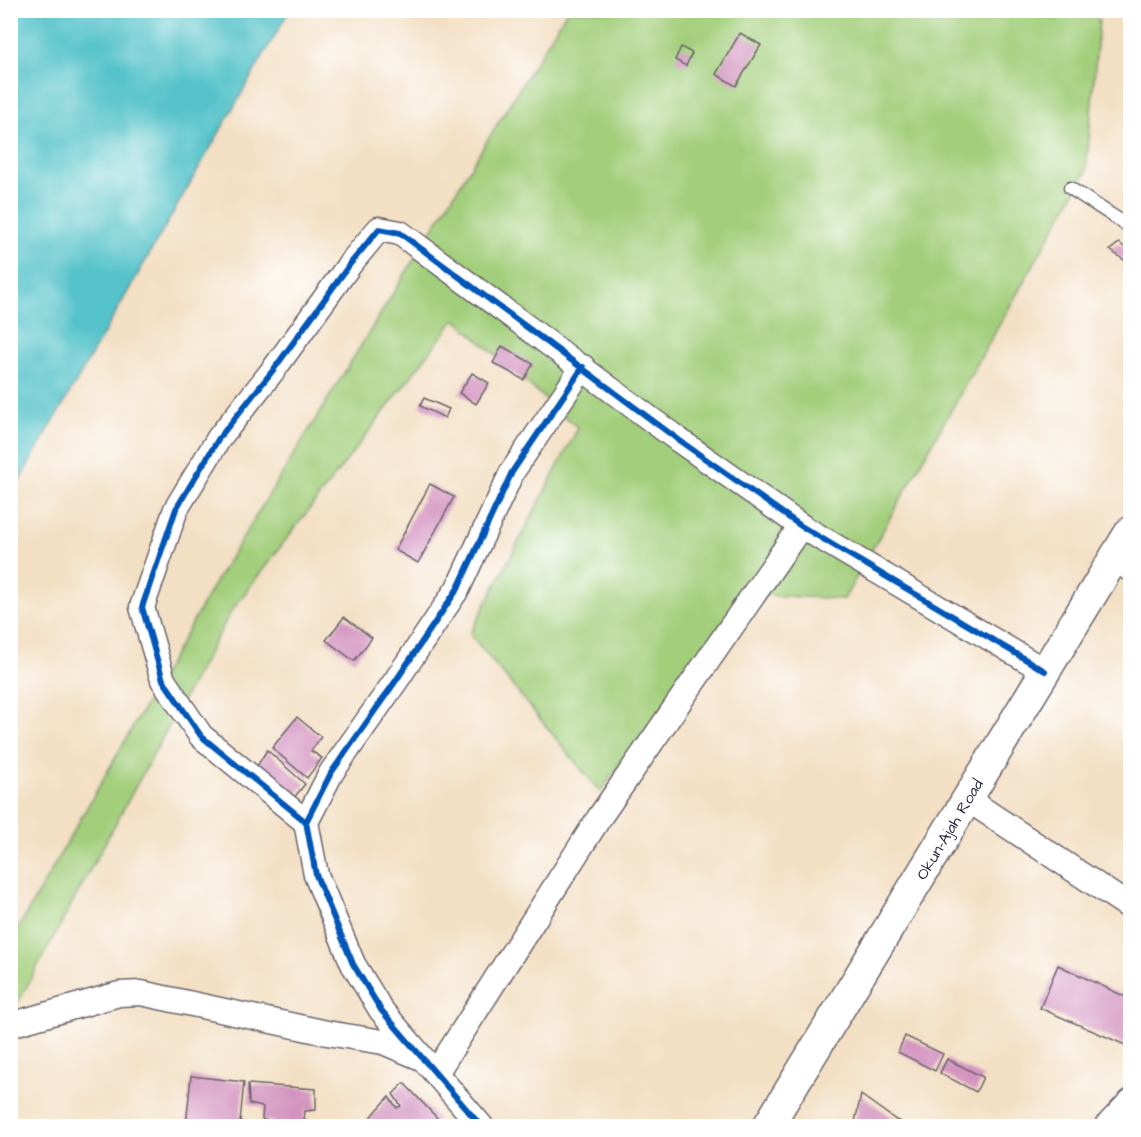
<svg xmlns="http://www.w3.org/2000/svg" width="1141" height="1137" viewBox="0 0 1141 1137" font-family="'Architects Daughter',sans-serif">
<style>
.green{fill:#a3cf7c;stroke:#62785c;stroke-width:1.5}
.water{fill:#55c3c9;stroke:#3c7282;stroke-width:1.5}
.building{fill:#d393bf}
.lines{fill:none;stroke-linecap:round;stroke-linejoin:round}
.service-casing{stroke:#6b646b;stroke-width:15}
.minor-casing{stroke:#6b646b;stroke-width:27}
.tertiary-casing{stroke:#6b646b;stroke-width:33}
.service{stroke:#fff;stroke-width:12}
.minor{stroke:#fff;stroke-width:24}
.tertiary{stroke:#fff;stroke-width:30}
.cycleway-casing{stroke:#fff;stroke-width:10}
.cycleway{stroke:#0057b8;stroke-width:6}
.labels{text-anchor:middle;stroke-width:6;stroke-linejoin:round;paint-order:stroke}
.street-label{font-size:16px;fill:#22223b;stroke:#fff}
</style>
<rect width="100%" height="100%" fill="#fff"/>
<filter id="ink" filterUnits="userSpaceOnUse"><feTurbulence type="fractalNoise" baseFrequency=".0167" numOctaves="2"/><feDisplacementMap in="SourceGraphic" scale="12" xChannelSelector="R" yChannelSelector="G"/><feConvolveMatrix kernelMatrix="1 2 1 2 8 2 1 2 1" color-interpolation-filters="sRGB"/></filter>
<filter id="wash" filterUnits="userSpaceOnUse"><feTurbulence type="fractalNoise" baseFrequency=".008" numOctaves="4" result="noise"/><feDisplacementMap in="SourceGraphic" scale="24" xChannelSelector="R" yChannelSelector="G"/><feGaussianBlur stdDeviation="1.35" result="paint"/><feColorMatrix in="noise" values="0 0 0 0 0 0 0 0 0 0 0 0 0 0 0 0 0 1.4 0 .05"/><feComposite in="paint" operator="in"/></filter>
<g filter="url(#wash)">
<rect width="100%" height="100%" fill="#f3dfc3"/>
<!-- green -->
<path class="green" d="M1088 10 1099 20 1086 172 844 599 744 594 600 792 470 634 578 428 455 319 232 610 11 1015V941L216 581 567 11Z"/>
<!-- water -->
<path class="water" d="M11 10 289 11 11 495 10 11Z"/>
<g id="blocks">
<!-- building -->
<g class="building">
<path d="M740 33 761 45 736 86 716 74Z"/>
<path d="M681 47 692 53 686 66 675 60Z"/>
<path d="M1119 243 1130 251 1124 260 1110 250Z"/>
<path d="M502 346 533 364 524 380 493 363Z"/>
<path d="M472 373 489 383 476 404 459 393Z"/>
<path d="M424 398 449 409 445 418 420 406Z"/>
<path d="M430 484 454 497 418 563 395 550Z"/>
<path d="M344 617 372 638 354 661 326 640Z"/>
<path d="M297 717 321 737 311 751 322 758 307 778 272 748Z"/>
<path d="M267 750 305 784 293 799 257 766Z"/>
<path d="M1058 965 1130 999V1047L1040 1008Z"/>
<path d="M905 1036 943 1054 935 1071 898 1052Z"/>
<path d="M947 1059 983 1077 976 1092 940 1073Z"/>
<path d="M191 1076 244 1082 240 1122 264 1124V1126H186Z"/>
<path d="M404 1083 438 1119 429 1126H377L370 1118 389 1097 397 1108 401 1106 393 1094Z"/>
<path d="M248 1084 316 1089V1110L305 1111 304 1120 314 1123V1126H271L272 1122 262 1119 263 1107 249 1104Z"/>
<path d="M861 1095 896 1120 909 1126H854Z"/>
</g>
</g>
</g>
<g filter="url(#ink)">
<use href="#blocks" fill-opacity="0" stroke="#6b646b" stroke-width="1.5"/>
<g class="lines">
<defs>
<path id="service" d="M1070 188 1130 227"/>
<g id="minor">
<path d="M1114 558 1130 569"/>
<path d="M967 799 1130 907"/>
<path d="M306 822 201 736 163 680 142 607 176 509 219 438 274 369 350 264 379 229 400 233 680 441 801 526 1045 671"/>
<path d="M10 1025 119 994 141 993 327 1033 383 1042 419 1057"/>
<path d="M436 1073 599 818 801 526"/>
<path d="M481 1126 381 1010 353 964 316 875 306 822 331 773 395 682 458 588 512 472 583 367"/>
<path d="M1107 1126 1130 1102"/>
</g>
<path id="tertiary" d="M768 1126 1130 532"/>
</defs>
<!-- service casing -->
<use href="#service" class="service-casing"/>
<!-- minor casing -->
<use href="#minor" class="minor-casing"/>
<!-- tertiary casing -->
<use href="#tertiary" class="tertiary-casing"/>
<!-- service -->
<use href="#service" class="service"/>
<!-- minor -->
<use href="#minor" class="minor"/>
<!-- tertiary -->
<use href="#tertiary" class="tertiary"/>
<defs>
<g id="cycleway">
<path d="M306 822 201 736 163 680 142 607 176 509 219 438 274 369 350 264 379 229 400 233 680 441 801 526 1045 671"/>
<path d="M481 1126 381 1010 353 964 316 875 306 822 331 773 395 682 458 588 512 472 583 367"/>
</g>
</defs>
<!-- cycleway casing -->
<use href="#cycleway" class="cycleway-casing"/>
<!-- cycleway -->
<use href="#cycleway" class="cycleway"/>
</g>
</g>
<g class="labels">
<!-- street labels -->
<g class="street-label">
<text transform="translate(949 829) rotate(-59)" y="6">Okun-Ajah Road</text>
</g>
</g>
<!-- margin -->
<rect width="1141" height="1137" fill="none" stroke="#fff" stroke-width="36"/>
</svg>
